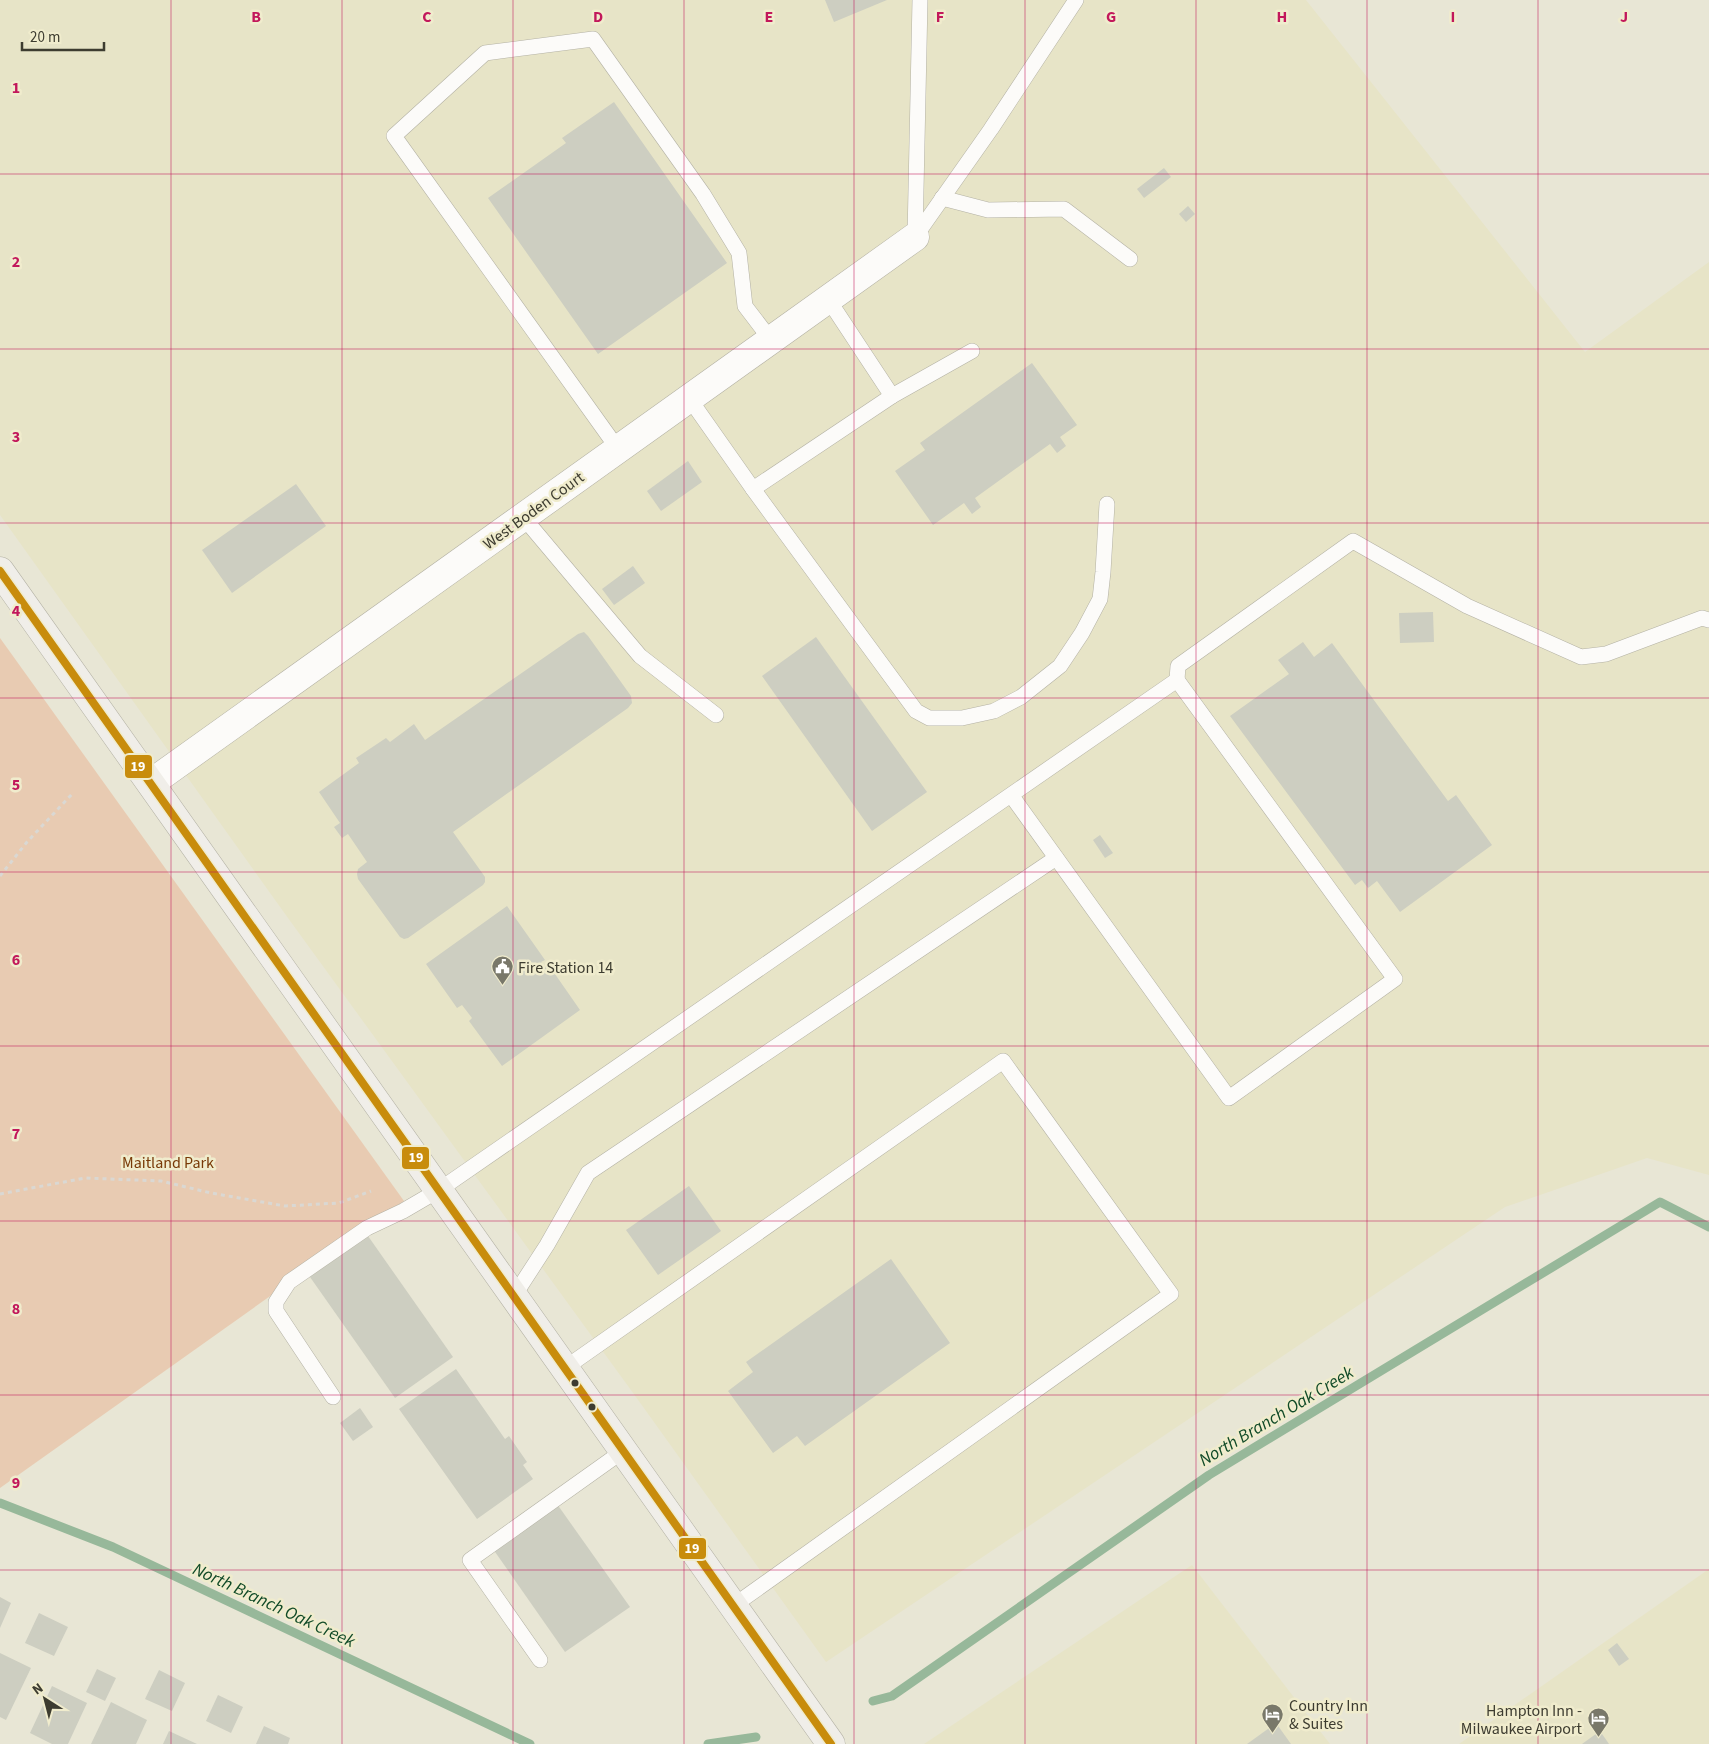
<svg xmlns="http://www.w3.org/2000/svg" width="1709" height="1744" viewBox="0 0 1709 1744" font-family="'Source Sans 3',sans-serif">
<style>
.built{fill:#e7e4c7}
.green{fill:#e8cbb2}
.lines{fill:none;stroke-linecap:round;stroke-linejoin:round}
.stream{stroke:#97b89a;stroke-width:9}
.building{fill:#cdcec1}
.lane-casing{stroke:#b3b1a4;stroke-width:16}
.street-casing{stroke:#b3b1a4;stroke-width:29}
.secondary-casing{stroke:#b3b1a4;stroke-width:29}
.path{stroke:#dad8d3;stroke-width:3;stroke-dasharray:4 4;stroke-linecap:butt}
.lane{stroke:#fcfbf9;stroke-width:15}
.street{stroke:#fcfbf9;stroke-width:28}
.secondary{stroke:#f0eee9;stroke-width:28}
.bus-1-casing{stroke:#f0eccd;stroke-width:11}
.bus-1{stroke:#c88c0c;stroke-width:8}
.grid{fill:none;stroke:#c2185b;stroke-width:1;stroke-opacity:0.55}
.bus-dot{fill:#3d3c30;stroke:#f0eccd;stroke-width:2}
.labels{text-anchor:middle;stroke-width:5;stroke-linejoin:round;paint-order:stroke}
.street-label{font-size:16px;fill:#3d3c30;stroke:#f0eccd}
.poi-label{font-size:16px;fill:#3d3c30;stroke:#f0eccd;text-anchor:start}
.park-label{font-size:16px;fill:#783906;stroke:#f0eccd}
.water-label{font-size:18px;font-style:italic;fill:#104a27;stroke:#f0eccd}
.grid-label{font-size:16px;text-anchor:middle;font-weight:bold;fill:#c2185b;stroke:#f0eccd;stroke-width:5;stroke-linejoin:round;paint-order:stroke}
.line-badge{stroke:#f0eccd;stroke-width:2}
.badge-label{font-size:14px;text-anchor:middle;font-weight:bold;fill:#fff}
</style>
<rect width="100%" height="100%" fill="#e8e6d5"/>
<!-- built -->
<g class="built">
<path d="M0 0H1306L1585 352 1709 262V1175L1647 1158 1505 1207 826 1662 636 1397 288 918 0 515Z"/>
<path d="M1192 1565 1330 1744H924Z"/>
<path d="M1709 1569V1744H1459Z"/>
</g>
<!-- green -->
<path class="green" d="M0 638 404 1201 0 1488Z"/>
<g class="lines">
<!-- stream -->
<g class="stream">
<path d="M0 1503 113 1547 530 1744"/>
<path d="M873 1701 892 1696 1209 1475 1660 1202 1709 1227"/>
<path d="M708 1744 756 1737"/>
</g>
</g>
<!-- building -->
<g class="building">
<path d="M825 0H887L834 22Z"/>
<path d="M614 102 727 263 598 354 488 198 566 143 562 138Z"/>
<path d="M1164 168 1171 177 1144 198 1137 189Z"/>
<path d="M1188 206 1195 214 1186 222 1179 214Z"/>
<path d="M1032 363 1077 425 1060 437 1066 446 1057 453 1050 444 975 498 981 507 972 514 964 503 933 525 895 471 925 450 920 443Z"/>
<path d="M688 461 702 482 661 511 647 491Z"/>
<path d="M296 484 326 526 232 593 202 550Z"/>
<path d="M633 566 645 583 614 605 602 589Z"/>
<path d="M1433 612 1434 642 1400 643 1399 613Z"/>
<path d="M584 632 588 636 631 696 632 703 628 708 453 832 485 877V882L483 885 408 938 404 939 400 937 358 879 357 874 358 869 367 862 348 834 342 838 334 827 340 823 319 792 359 763 356 758 386 738 390 742 414 724 425 740 578 634Z"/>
<path d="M816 637 927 792 872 831 762 676Z"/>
<path d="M1303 642 1314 657 1332 643 1448 801 1456 795 1492 845 1400 912 1377 881 1368 888 1362 880 1355 885 1230 716 1289 674 1278 660Z"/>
<path d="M1100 835 1113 853 1105 858 1093 840Z"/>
<path d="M507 906 545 960 541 962 544 967 548 964 580 1010 502 1066 469 1021 472 1018 462 1005 457 1008 426 964Z"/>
<path d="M689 1186 721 1231 658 1275 626 1230Z"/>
<path d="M368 1236 453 1357 395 1398 310 1277Z"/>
<path d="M891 1259 950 1343 805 1446 797 1436 773 1453 728 1391 753 1372 746 1362Z"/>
<path d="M456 1369 505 1439 509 1436 527 1462 523 1465 533 1479 477 1519 399 1409Z"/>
<path d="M360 1408 373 1427 353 1441 340 1423Z"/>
<path d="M557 1504 630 1607 565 1652 493 1549Z"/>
<path d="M0 1597 11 1603 0 1628Z"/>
<path d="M39 1613 68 1627 54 1656 25 1643Z"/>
<path d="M1617 1643 1629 1659 1619 1666 1608 1650Z"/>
<path d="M0 1653 31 1668 6 1720 0 1717Z"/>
<path d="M97 1669 116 1678 105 1701 86 1692Z"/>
<path d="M159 1670 185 1683 172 1711 145 1699Z"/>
<path d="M52 1686 87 1703 68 1744H52L30 1733Z"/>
<path d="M218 1695 243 1707 231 1733 206 1721Z"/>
<path d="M111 1702 147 1720 136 1744H91Z"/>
<path d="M1276 1723 1291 1744H1247Z"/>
<path d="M264 1726 290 1738 288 1744H256Z"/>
<path d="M169 1731 197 1744H163Z"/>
<path d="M1600 1731 1609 1744H1582Z"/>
</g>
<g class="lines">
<defs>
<g id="lane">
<path d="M942 198 988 210 1064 209 1130 259"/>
<path d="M915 237 991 129 1076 0"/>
<path d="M915 237 920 0"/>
<path d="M892 396 972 351"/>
<path d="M689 398 753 489 892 396 828 299"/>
<path d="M618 449 394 136 485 53 593 39 703 194 739 253 745 306 771 340"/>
<path d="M753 489 916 711 929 718H962L994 711 1021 697 1060 666 1082 633 1100 599 1103 572 1107 504"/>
<path d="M523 517 640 656 716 715"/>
<path d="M1177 680 1178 666 1353 541 1467 606 1581 657 1606 654 1702 618 1709 620"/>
<path d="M514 1296 547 1245 588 1173 1056 858"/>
<path d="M565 1368 1003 1061 1171 1294 733 1606"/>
<path d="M333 1397 276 1311V1302L289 1282 367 1228 403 1211 439 1190 1177 680 1395 979 1229 1098 1011 795"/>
<path d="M540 1660 470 1560 623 1451"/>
</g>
<path id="street" d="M151 783 915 237"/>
<path id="secondary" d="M0 571 831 1744"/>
</defs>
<!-- lane casing -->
<use href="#lane" class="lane-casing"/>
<!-- street casing -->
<use href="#street" class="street-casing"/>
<!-- secondary casing -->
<use href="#secondary" class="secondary-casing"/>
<!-- path -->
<g class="path">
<path d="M0 876 27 842 73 793"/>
<path d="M0 1194 85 1178 161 1181 211 1193 285 1206 339 1203 371 1191"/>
</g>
<!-- lane -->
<use href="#lane" class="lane"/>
<!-- street -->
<use href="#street" class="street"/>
<!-- secondary -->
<use href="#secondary" class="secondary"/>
<defs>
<path id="bus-1" d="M0 571 831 1744"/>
</defs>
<!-- bus-1 casing -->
<use href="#bus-1" class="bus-1-casing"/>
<!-- bus-1 -->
<use href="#bus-1" class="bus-1"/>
</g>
<!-- grid -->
<path class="grid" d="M171 0V1744M342 0V1744M513 0V1744M684 0V1744M854 0V1744M1025 0V1744M1196 0V1744M1367 0V1744M1538 0V1744M0 174H1709M0 349H1709M0 523H1709M0 698H1709M0 872H1709M0 1046H1709M0 1221H1709M0 1395H1709M0 1570H1709"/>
<!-- icons -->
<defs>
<symbol id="civic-pin" viewBox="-11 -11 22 30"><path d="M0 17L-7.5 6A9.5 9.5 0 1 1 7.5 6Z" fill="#79786a" stroke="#f0eccd"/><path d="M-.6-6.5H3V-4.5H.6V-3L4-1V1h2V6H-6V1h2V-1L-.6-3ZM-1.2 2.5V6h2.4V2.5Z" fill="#fff"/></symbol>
<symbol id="hotel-pin" viewBox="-11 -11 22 30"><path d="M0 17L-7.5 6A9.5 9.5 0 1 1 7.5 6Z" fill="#79786a" stroke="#f0eccd"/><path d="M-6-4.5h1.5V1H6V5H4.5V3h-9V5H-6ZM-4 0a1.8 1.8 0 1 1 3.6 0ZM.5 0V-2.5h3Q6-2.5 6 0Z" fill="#fff"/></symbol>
</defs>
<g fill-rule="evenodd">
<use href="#civic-pin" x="490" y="954" width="25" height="34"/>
<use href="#hotel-pin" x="1260" y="1702" width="25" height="34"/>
<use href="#hotel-pin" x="1586" y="1706" width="25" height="34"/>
</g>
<!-- markers -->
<g class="bus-dot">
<circle cx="575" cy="1383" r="4.5"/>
<circle cx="592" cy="1407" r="4.5"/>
</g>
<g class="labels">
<!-- street labels -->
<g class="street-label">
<text transform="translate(533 510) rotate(-36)" y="6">West Boden Court</text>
</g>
<!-- poi labels -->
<g class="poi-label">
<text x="518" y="973">Fire Station 14</text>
<text x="1289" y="1711">Country Inn<tspan x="1289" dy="18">&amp; Suites</tspan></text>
<text x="1582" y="1716" text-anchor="end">Hampton Inn -<tspan x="1582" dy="18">Milwaukee Airport</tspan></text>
</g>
<!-- park labels -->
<g class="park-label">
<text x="168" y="1168">Maitland Park</text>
</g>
<!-- water labels -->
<g class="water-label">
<text transform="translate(1276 1416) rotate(-31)" y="6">North Branch Oak Creek</text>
<text transform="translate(274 1605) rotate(25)" y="6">North Branch Oak Creek</text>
</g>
</g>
<g class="grid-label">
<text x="256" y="22">B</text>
<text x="427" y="22">C</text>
<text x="598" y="22">D</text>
<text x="769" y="22">E</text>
<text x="940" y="22">F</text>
<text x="1111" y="22">G</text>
<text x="1282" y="22">H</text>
<text x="1453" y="22">I</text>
<text x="1624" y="22">J</text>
<text x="16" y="93">1</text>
<text x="16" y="267">2</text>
<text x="16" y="442">3</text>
<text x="16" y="616">4</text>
<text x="16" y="790">5</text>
<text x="16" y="965">6</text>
<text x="16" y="1139">7</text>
<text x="16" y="1314">8</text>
<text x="16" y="1488">9</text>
</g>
<g class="line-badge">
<rect x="124" y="754" width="29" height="25" rx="5" fill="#c88c0c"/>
<rect x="401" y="1146" width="29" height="24" rx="5" fill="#c88c0c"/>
<rect x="678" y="1537" width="29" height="23" rx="5" fill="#c88c0c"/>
</g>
<g class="badge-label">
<text x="138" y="771">19</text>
<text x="416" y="1162">19</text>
<text x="692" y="1553">19</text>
</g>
<!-- north arrow -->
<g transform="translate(45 1699) rotate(324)" stroke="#f0eccd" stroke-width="4" paint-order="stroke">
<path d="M0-4L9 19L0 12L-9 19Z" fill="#3d3c30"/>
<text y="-8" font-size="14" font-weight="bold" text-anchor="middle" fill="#3d3c30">N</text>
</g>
<!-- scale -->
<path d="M22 42v8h82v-8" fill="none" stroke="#3d3c30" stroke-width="2.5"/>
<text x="30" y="42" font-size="15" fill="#3d3c30" stroke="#f0eccd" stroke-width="4" paint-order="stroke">20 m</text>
</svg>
